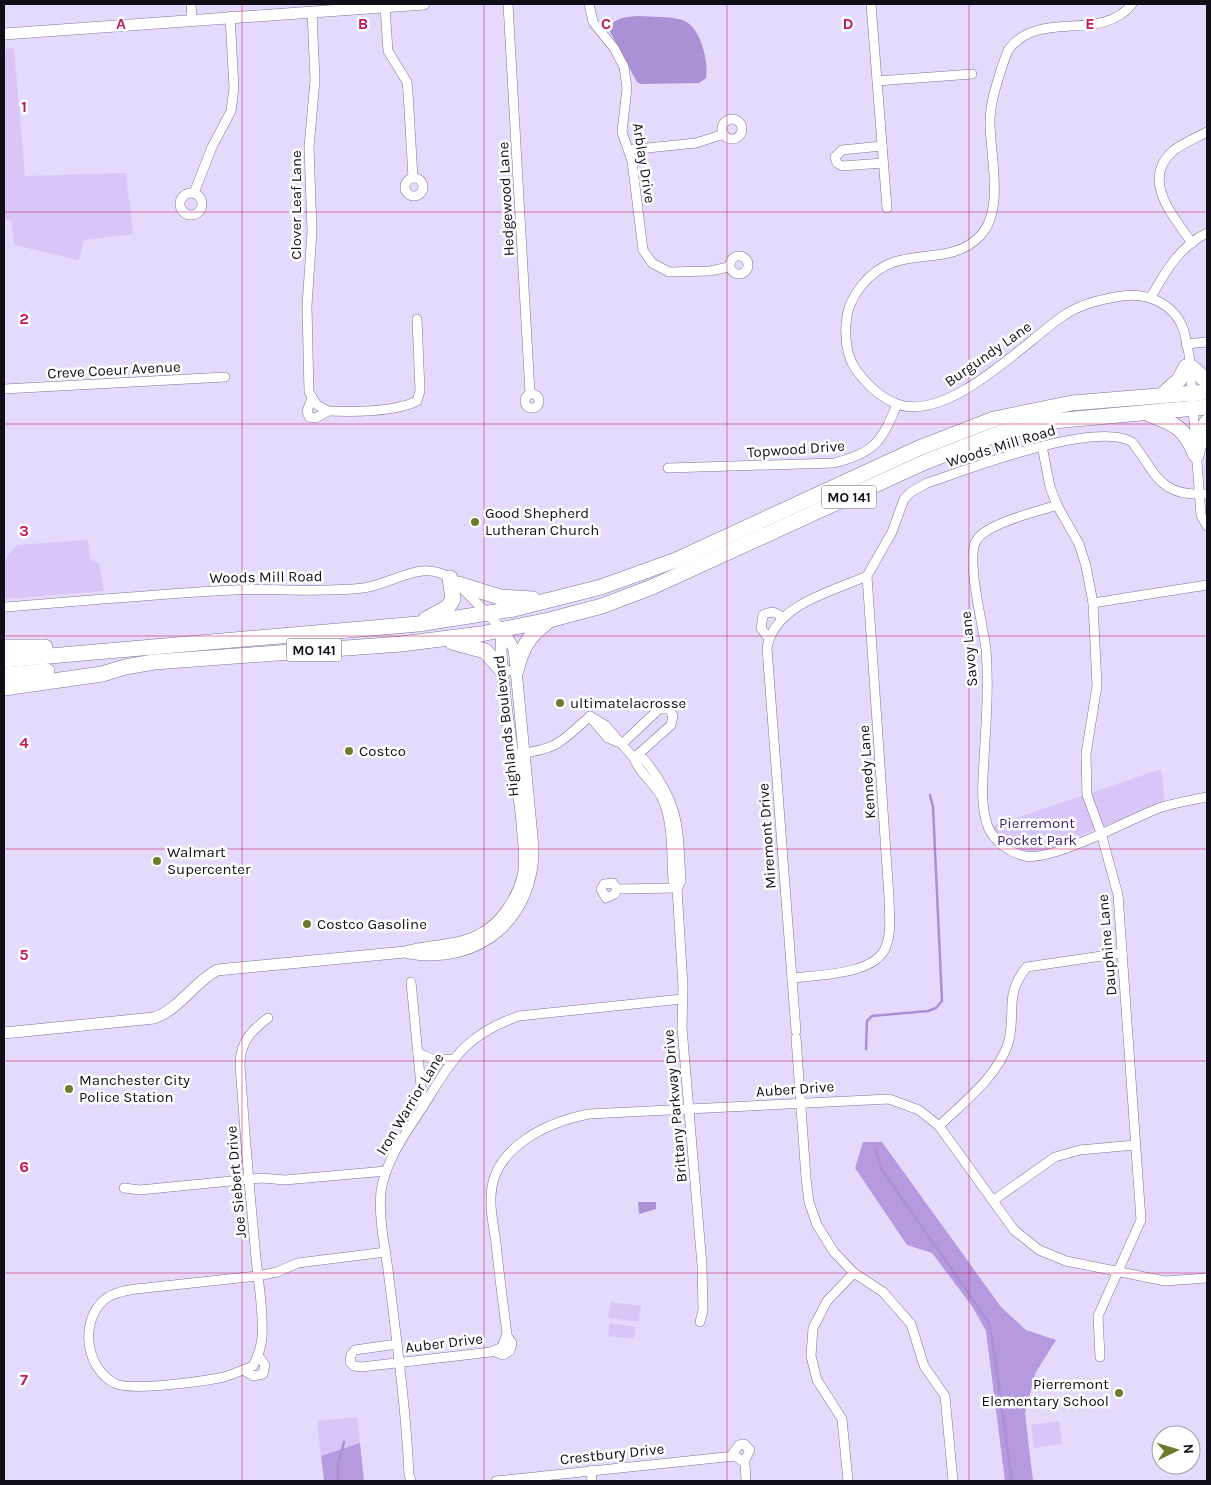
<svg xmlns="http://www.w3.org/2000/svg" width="1211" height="1485" viewBox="0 0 1211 1485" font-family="Karla,sans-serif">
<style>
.green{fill:#d8c6f8}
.forest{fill:#b59adf}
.water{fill:#aa90d5}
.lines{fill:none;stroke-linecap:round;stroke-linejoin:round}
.stream{stroke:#aa90d5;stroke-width:2.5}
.minor-casing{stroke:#807493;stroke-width:10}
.tertiary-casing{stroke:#807493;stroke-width:12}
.trunk-casing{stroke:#807493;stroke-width:16}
.minor{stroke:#fff;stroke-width:9}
.tertiary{stroke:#fff;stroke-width:11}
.trunk{stroke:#fff;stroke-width:15}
.grid{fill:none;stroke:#c2185b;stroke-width:1;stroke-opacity:0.55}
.poi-dot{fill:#6c7c2b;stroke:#fff;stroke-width:2}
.labels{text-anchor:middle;stroke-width:5;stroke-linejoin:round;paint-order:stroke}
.shield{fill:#fff;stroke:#59565e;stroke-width:1}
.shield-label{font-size:14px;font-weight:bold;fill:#120e19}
.street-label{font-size:15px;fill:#120e19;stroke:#fff}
.poi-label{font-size:15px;fill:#120e19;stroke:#fff;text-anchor:start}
.park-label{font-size:15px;fill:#431c6d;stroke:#fff}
.grid-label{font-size:16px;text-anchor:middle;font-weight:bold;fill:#c2185b;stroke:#fff;stroke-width:5;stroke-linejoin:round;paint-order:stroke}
</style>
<rect width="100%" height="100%" fill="#e6dafc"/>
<!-- green -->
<g class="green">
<path d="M14 48 25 176 126 173 133 234 84 240 79 260 14 245 11 220 4 221V49Z"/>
<path d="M88 540 90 559 99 563 104 591 5 599 4 561 17 545Z"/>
<path d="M1161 769 1165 802 1039 852C1018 853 1002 844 992 826Z"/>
<path d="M611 1302 641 1306 639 1322 608 1318Z"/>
<path d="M610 1323 636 1327 634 1339 608 1336Z"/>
<path d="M357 1417 360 1443 321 1456 317 1421Z"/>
<path d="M1059 1421 1062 1444 1034 1448 1031 1425Z"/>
</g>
<!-- forest -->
<g class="forest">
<path d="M863 1142H882L1001 1307 1026 1330 1056 1340 1036 1372 1025 1413 1033 1481H1005L986 1331 972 1306 932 1253 907 1245 855 1168Z"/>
<path d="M360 1443 364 1481H324L321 1456Z"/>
</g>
<!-- water -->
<g class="water">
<path d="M639 16C652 17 669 16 682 20 700 25 709 61 706 78L699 83 641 84 637 82 608 28C616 17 626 17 639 16Z"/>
<path d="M638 1202H656V1209L639 1214Z"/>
</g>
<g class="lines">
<!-- stream -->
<g class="stream">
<path d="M866 1049 867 1021 872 1016 928 1011 936 1008 942 1001 933 807 930 795"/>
<path d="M875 1149 882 1170 988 1321 992 1336 1012 1481"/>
<path d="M338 1481V1464L344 1442"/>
</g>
<defs>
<g id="minor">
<path d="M191 4 192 19"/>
<path d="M508 4 530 393"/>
<path d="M589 4 593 22 614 48 624 67 627 88 622 132 632 161 643 250 652 263 669 272 710 271 729 267"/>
<path d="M871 4 887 208"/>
<path d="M1132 4C1102 43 1039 9 1009 49 1006 54 1004 61 1002 67 996 86 990 103 990 123 990 156 1005 210 980 236 956 261 924 252 894 262 869 271 847 297 846 324 845 339 847 357 856 370 867 384 879 397 897 404 948 423 1024 343 1063 316 1080 304 1101 299 1122 296 1148 292 1175 304 1184 331 1186 338 1187 347 1189 354L1201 515 1207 526"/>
<path d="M385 7 388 51 407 82 408 92 413 178"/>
<path d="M312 12 315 80 309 147 312 231 307 306 309 392 317 405 328 411C353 412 395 412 417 401L420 391 417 319"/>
<path d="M877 81 972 74"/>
<circle cx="732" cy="129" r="10"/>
<path d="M882 146 842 150 835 157 837 163 842 166 883 163"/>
<path d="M628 150 696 143 724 134"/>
<circle cx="414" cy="187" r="9"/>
<circle cx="191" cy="204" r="11"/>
<path d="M194 193 212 147 231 111 234 88 230 16"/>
<path d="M1192 243C1174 217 1140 180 1173 151 1183 143 1196 138 1207 132"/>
<circle cx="739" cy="265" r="9"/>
<path d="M1151 297C1165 272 1180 246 1207 233"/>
<path d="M1186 344 1207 342"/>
<path d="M4 389 225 377"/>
<circle cx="532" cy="401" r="7"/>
<path d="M312 398 307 411 309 417 316 418 328 411"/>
<path d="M1042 446 1050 487 1057 505 1079 544 1086 566 1093 603 1097 686 1086 754 1087 795 1101 833 1118 895 1141 1220 1098 1316 1100 1357"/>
<path d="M668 468 834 463C874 453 882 442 897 404"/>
<path d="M1057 505C1037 512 986 523 976 541 966 559 983 626 986 649 989 686 986 723 984 759 983 781 980 805 988 827 994 841 1010 853 1025 856 1052 862 1130 819 1159 808 1174 803 1192 800 1207 797"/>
<path d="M462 588 503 630"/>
<path d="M1093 603 1207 585"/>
<path d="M4 607C81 601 157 594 234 590 277 588 321 593 363 588 395 584 422 557 453 580"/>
<path d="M769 639 761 628 763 615C771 610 776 612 783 618"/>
<path d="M590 716 605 725 634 758C639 773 654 783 661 796 674 822 671 854 673 881L677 888 683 987 682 1028 702 1265 703 1310 700 1322"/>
<path d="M592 719 608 738 617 742"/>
<path d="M622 744 659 709H669L673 716 671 725 634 758"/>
<path d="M518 754C558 749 561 742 590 716"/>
<path d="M634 758 644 759C680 804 678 826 681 881L677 888"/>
<path d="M617 889 615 894 606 898 601 889 604 884 613 883 617 889 677 888"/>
<path d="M792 978C817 975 877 975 886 946 892 931 889 913 889 897L867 576 892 532 904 499 911 492 927 483C969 469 1095 420 1132 442 1157 474 1159 497 1207 494"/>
<path d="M411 982 423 1107"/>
<path d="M268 1018C251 1031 240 1042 240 1065 244 1125 249 1186 255 1247 257 1276 264 1308 262 1337 261 1348 258 1357 253 1366 243 1370 234 1374 224 1377 205 1381 129 1392 114 1383 87 1368 80 1326 101 1303 110 1293 123 1291 136 1289L257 1276 277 1272 298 1263 386 1252"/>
<path d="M796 1031 767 648C775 604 831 592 867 576"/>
<path d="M796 1038 806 1178 809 1202 817 1225 834 1252 854 1273 883 1292 911 1324 924 1366 945 1396 953 1481"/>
<path d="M418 1053 435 1060 452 1059"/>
<path d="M939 1126C965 1101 996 1078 1008 1044 1017 1014 1003 995 1027 967L1122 953"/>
<path d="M124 1188 140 1190 262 1178 285 1180 386 1171"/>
<path d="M994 1200 1055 1157 1080 1150 1135 1145"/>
<path d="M397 1344 355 1350 351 1355 350 1362 354 1366 361 1367 491 1352 502 1347 507 1334C503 1304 499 1273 496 1243 494 1228 490 1212 491 1197 492 1147 548 1122 589 1114L889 1099 919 1110 939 1126 1014 1230 1039 1250 1066 1261 1165 1281 1207 1278"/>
<path d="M493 1351 503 1355 510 1351 512 1343 507 1336"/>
<path d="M243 1370 253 1376 263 1374 265 1365 258 1355"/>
<path d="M731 1456 739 1445 744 1444 750 1450 744 1462"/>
<path d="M591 1470 592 1481"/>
<path d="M411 1481 409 1475C406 1409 397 1344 389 1278 386 1250 378 1220 381 1191 386 1157 411 1126 429 1097 455 1054 470 1033 519 1016L682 999"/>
<path d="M496 1481 735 1456 745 1463 746 1481"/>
<path d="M848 1481 842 1419 817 1380 811 1356 813 1328 827 1301 854 1273"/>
</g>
<g id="tertiary">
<path d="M4 34 424 4"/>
<path d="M409 953C480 965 534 918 533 847L514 649 503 630"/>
<path d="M4 1033 154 1018C180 1009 193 983 217 970L405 952C429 945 457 947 479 935 501 924 517 900 523 876 527 858 523 840 522 823 518 777 508 732 504 687 502 668 499 649 503 630"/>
</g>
<g id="trunk">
<path d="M1191 367 1207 381"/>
<path d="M1161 396 1179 380 1186 367"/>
<path d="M1149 414C1177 425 1184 428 1196 455"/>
<path d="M1196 455 1204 427 1207 422"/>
<path d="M458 584 500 597 533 599"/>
<path d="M426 619 448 607 453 599 450 578"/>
<path d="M452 642 485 651 503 671"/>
<path d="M4 647H45"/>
<path d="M4 660 418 624 514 609 601 587 676 560 919 448 994 419 1072 403 1207 392"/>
<path d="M516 671C521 650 528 636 546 623"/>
<path d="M4 675 47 671"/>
<path d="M4 688 102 674 125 667 154 662 401 644 481 634 549 620 602 606 652 587 925 462 1000 433 1053 421 1207 407"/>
</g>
</defs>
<!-- minor casing -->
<use href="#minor" class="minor-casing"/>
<!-- tertiary casing -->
<use href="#tertiary" class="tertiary-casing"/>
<!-- trunk casing -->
<use href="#trunk" class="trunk-casing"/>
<!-- minor -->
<use href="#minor" class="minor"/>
<!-- tertiary -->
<use href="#tertiary" class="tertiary"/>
<!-- trunk -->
<use href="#trunk" class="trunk"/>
</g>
<!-- grid -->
<path class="grid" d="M242 4V1481M484 4V1481M727 4V1481M969 4V1481M4 212H1207M4 424H1207M4 636H1207M4 849H1207M4 1061H1207M4 1273H1207"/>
<!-- markers -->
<g class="poi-dot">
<circle cx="475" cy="522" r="5"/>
<circle cx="560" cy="703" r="5"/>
<circle cx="349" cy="751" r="5"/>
<circle cx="157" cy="861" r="5"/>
<circle cx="307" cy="924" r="5"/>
<circle cx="69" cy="1089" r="5"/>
<circle cx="1119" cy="1393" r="5"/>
</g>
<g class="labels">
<!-- shield labels -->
<g class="shield">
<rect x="821.5" y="485.5" width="55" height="23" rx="4"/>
<rect x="286.5" y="638.5" width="55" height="23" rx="4"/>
</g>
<g class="shield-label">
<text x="849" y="502">MO 141</text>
<text x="314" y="655">MO 141</text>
</g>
<!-- street labels -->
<g class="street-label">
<text transform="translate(644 163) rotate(81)" y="5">Arblay Drive</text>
<text transform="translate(506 199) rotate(-93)" y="5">Hedgewood Lane</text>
<text transform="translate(296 205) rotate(-90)" y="5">Clover Leaf Lane</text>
<text transform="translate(988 354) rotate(-35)" y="5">Burgundy Lane</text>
<text transform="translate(114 370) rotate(-3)" y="5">Creve Coeur Avenue</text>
<text transform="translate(1001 446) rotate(-17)" y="5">Woods Mill Road</text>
<text transform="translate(796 449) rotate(-4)" y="5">Topwood Drive</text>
<text transform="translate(266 577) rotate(-1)" y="5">Woods Mill Road</text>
<text transform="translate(969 649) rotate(-95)" y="5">Savoy Lane</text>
<text transform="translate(506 726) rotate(-96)" y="5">Highlands Boulevard</text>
<text transform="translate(867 772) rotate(-94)" y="5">Kennedy Lane</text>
<text transform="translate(767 836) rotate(-94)" y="5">Miremont Drive</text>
<text transform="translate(1107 945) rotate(-95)" y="5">Dauphine Lane</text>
<text transform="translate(795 1089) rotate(-4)" y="5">Auber Drive</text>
<text transform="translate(410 1104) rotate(-59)" y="5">Iron Warrior Lane</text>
<text transform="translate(675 1106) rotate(-95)" y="5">Brittany Parkway Drive</text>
<text transform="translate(236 1182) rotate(-95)" y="5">Joe Siebert Drive</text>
<text transform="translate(444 1343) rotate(-7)" y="5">Auber Drive</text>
<text transform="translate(612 1454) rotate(-6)" y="5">Crestbury Drive</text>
</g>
<!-- poi labels -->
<g class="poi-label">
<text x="485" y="518">Good Shepherd<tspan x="485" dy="17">Lutheran Church</tspan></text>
<text x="570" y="708">ultimatelacrosse</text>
<text x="359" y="756">Costco</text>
<text x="167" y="857">Walmart<tspan x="167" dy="17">Supercenter</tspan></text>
<text x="317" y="929">Costco Gasoline</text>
<text x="79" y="1085">Manchester City<tspan x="79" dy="17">Police Station</tspan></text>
<text x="1109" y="1389" text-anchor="end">Pierremont<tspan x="1109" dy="17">Elementary School</tspan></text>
</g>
<!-- park labels -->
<g class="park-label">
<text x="1037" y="828">Pierremont<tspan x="1037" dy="17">Pocket Park</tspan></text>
</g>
</g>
<g class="grid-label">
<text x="121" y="29">A</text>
<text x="363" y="29">B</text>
<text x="606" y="29">C</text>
<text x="848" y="29">D</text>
<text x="1090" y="29">E</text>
<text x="24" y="112">1</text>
<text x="24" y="324">2</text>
<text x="24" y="536">3</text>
<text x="24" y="748">4</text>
<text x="24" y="960">5</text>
<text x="24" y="1172">6</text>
<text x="24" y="1385">7</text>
</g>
<!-- border -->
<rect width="1211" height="1485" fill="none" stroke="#120e19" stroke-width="10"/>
<!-- north arrow -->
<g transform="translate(1176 1450) rotate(85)"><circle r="24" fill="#ffffff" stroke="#a09fa3"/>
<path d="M0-4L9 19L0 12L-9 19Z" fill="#6c7c2b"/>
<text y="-8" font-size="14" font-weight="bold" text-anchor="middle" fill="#120e19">N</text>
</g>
</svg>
